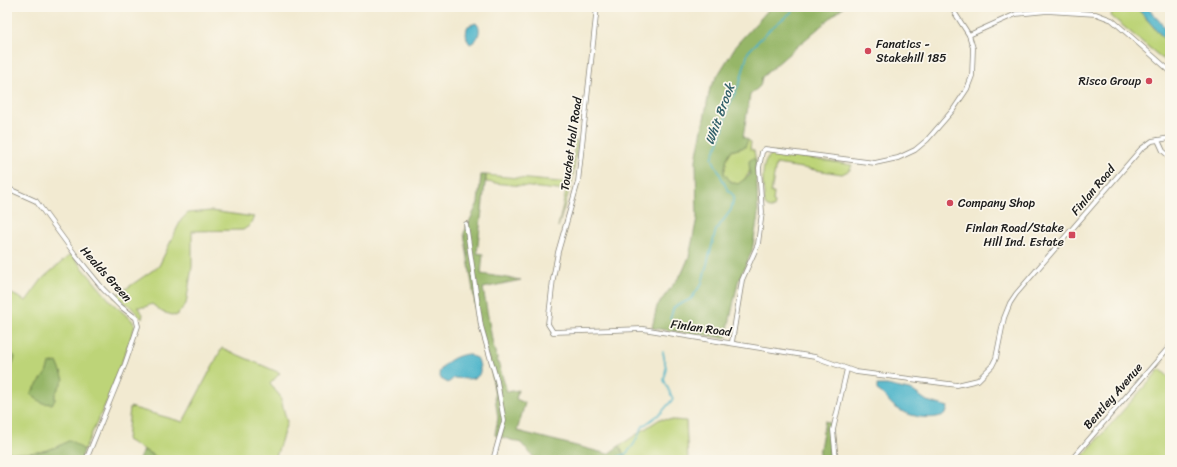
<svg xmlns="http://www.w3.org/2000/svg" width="1177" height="467" viewBox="0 0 1177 467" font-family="Sriracha,sans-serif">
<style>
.green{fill:#bdd478;stroke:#6c784a}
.forest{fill:#96b668;stroke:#596942}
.water{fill:#4ab3c9;stroke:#336872}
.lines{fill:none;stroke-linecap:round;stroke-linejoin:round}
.stream{stroke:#4ab3c9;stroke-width:1.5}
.minor-casing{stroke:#878376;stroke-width:5.5}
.minor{stroke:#fff;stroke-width:4}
.poi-dot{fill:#d1495b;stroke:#fbf7ec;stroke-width:1.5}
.labels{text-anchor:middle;stroke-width:3.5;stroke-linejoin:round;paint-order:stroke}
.poi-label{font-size:12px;fill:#1c1c1c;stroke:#fbf7ec;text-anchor:start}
.street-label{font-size:12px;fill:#1c1c1c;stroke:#fbf7ec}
.water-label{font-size:13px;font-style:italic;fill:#31606a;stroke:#fbf7ec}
</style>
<rect width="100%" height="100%" fill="#fbf7ec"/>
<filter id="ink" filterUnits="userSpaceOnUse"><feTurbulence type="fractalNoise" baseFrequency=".025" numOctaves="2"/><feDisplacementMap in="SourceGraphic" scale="8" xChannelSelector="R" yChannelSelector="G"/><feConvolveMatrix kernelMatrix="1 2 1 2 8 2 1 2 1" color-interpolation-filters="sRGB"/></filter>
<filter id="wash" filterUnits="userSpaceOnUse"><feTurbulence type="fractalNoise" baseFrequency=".012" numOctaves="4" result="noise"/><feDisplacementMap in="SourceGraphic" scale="16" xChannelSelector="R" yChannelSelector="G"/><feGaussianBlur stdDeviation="0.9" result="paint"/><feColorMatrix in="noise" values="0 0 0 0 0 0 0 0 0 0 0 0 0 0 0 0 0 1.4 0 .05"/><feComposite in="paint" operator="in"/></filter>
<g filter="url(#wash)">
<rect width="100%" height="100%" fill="#f2ead1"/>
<!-- green -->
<g class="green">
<path d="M1113 7H1136L1170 46V65L1111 16Z"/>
<path d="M748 140 751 142 750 149 754 151 756 161 753 158C750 171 749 177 738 185L731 182 724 173 727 158 731 151 744 147Z"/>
<path d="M575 141H578L572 182 558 227 566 191 486 182V175L570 183Z"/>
<path d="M776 153 852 165 850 170 842 174 776 164 771 193H774L773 202 775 203 774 208H769L765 205C764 190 757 157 776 153Z"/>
<path d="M211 211 254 217 249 226 243 230 192 231V267L186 304 176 316 162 312 152 304 145 307H137L143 314 142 319 130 306 114 297 159 266 181 220 188 213Z"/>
<path d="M71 254 112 303 132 320 135 326 132 335 108 399 84 450 16 457 7 456V298L12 294 26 301 43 278Z"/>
<path d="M222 348 280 373 270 384 280 396 287 422 275 460H161L127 440 130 407 183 422Z"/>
<path d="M1160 369 1170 378V460H1079Z"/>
<path d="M660 419 686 421 688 460H627L619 446Z"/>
</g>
<!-- forest -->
<g class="forest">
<path d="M771 7H843L762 77 760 86 750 95 743 137 748 140 745 147 731 151 727 158 724 173 731 182 738 184 750 175 749 161 753 158 756 161 758 215 752 251 738 282 726 338 652 328 657 306 682 273 689 257 697 218 696 160 710 88 737 44Z"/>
<path d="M481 175H486L477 253 483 254 481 274 521 280 483 288 493 345 507 392 518 390 516 399 525 403 517 431 608 454 619 446 627 460H536L521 443 495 435 498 418 492 374 478 322 464 233 478 203Z"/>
<path d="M10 351 15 357 7 379V352Z"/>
<path d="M57 362 64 379 55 394V400L52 404 42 403 30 394 46 373 49 364Z"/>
<path d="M825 421 830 423V460H813L819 454Z"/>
<path d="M70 440 84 450 81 460H7V448L10 453C32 454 51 452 70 440Z"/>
<path d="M144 450 161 460H138Z"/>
</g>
<!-- water -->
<g class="water">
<path d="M1136 7H1147L1170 33V45Z"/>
<path d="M476 23 479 27C480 35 477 41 470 44 466 40 465 31 468 26Z"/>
<path d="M467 354 478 359C486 383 470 379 454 378L448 383 441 379 439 373C444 362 455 356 467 354Z"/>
<path d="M877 385H887L913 391 927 401 948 407 946 414C933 421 910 417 898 409 889 404 886 395 877 390Z"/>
</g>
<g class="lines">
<!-- stream -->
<g class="stream">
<path d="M670 319 674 307 691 299 702 283 716 230 731 210 734 196 727 189 712 158 721 136 729 106 740 82 748 52 770 29 798 7"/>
<path d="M612 460 627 453 634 444 643 426 661 413 673 399 664 380 666 368 663 352"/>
</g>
</g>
</g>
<g filter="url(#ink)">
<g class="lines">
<defs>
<g id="minor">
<path d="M597 7 578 182 558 252 553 279 548 324 553 332 643 329 815 357 856 372 957 385 978 380 992 366 996 358 1004 318 1010 303 1016 294 1141 149 1152 141 1170 138"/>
<path d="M969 35 1016 14 1047 11 1096 14 1112 20 1170 71"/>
<path d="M1158 140 1163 151 1170 157"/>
<path d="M7 188 36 201 77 257 103 289 120 306 136 318 138 326 125 364 86 460"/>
<path d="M466 224 481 326 497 381 504 421 493 460"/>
<path d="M732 342 742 280 758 244 762 212 759 168 762 152 765 149 875 163 898 158 915 150 927 140 953 110 967 89 972 76 973 48 969 35 951 7"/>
<path d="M836 460 833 430 847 369"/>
<path d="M1071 460 1170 346"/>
</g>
</defs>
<!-- minor casing -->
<use href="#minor" class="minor-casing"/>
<!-- minor -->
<use href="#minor" class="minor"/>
</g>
</g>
<!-- markers -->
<g class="poi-dot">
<circle cx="868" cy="51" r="4"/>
<circle cx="1149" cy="81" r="4"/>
<circle cx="950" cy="203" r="4"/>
<rect x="1068" y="231" width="8" height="8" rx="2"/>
</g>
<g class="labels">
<!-- poi labels -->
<g class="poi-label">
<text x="876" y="48">Fanatics -<tspan x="876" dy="14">Stakehill 185</tspan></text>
<text x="1141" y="85" text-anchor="end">Risco Group</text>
<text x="958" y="207">Company Shop</text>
<text x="1064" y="232" text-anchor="end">Finlan Road/Stake<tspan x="1064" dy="14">Hill Ind. Estate</tspan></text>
</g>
<!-- street labels -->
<g class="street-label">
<text transform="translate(571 144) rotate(-82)" y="4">Touchet Hall Road</text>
<text transform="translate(1093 190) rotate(-50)" y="4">Finlan Road</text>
<text transform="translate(106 274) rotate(48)" y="4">Healds Green</text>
<text transform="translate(701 328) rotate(8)" y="4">Finlan Road</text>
<text transform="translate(1113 396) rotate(-49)" y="4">Bentley Avenue</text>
</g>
<!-- water labels -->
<g class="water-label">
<text transform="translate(719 114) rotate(-70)" y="5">Whit Brook</text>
</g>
</g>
<!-- margin -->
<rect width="1177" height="467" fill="none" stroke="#fbf7ec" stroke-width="24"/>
</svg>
